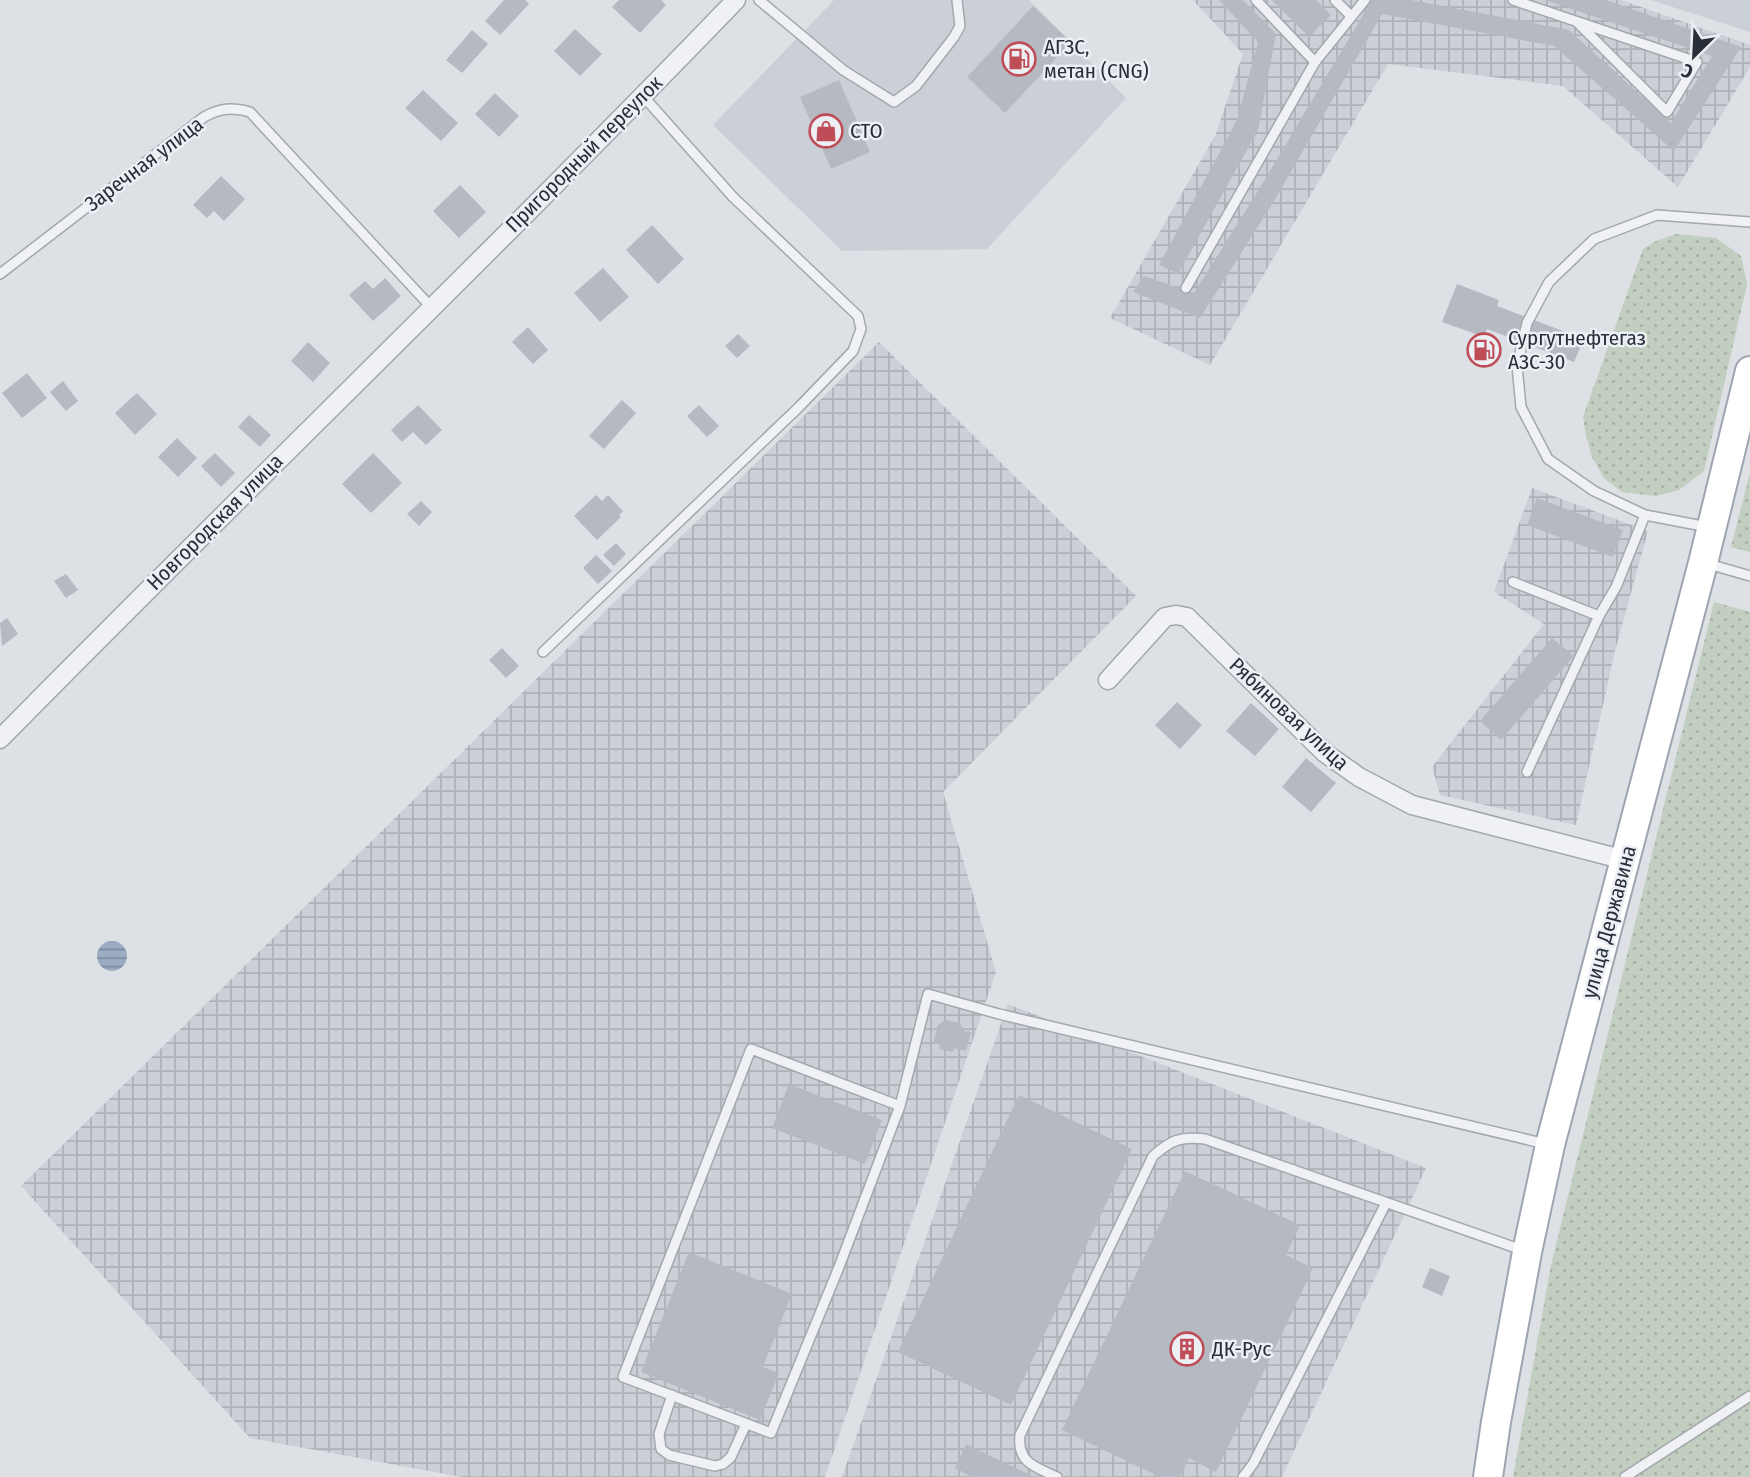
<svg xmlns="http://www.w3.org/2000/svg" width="1750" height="1477" viewBox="0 0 1750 1477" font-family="'Fira Sans Condensed',sans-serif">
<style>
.built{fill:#cbcfd6}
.industrial{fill:url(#industrial-grid)}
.grass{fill:url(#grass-dots)}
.water{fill:url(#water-rules)}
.building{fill:#b5b9c1}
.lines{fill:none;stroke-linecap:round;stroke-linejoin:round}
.lane-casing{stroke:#a3a7ae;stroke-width:12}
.street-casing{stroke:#a3a7ae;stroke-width:21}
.primary-casing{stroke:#9ea4b0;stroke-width:32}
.lane{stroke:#eff1f4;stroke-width:9}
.street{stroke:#eff1f4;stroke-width:18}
.primary{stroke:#fff;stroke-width:28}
.labels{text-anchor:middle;stroke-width:5;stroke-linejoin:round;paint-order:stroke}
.poi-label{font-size:21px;fill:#282e3a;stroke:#eceff3;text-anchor:start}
.street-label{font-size:21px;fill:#282e3a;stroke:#eceff3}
</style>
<defs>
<pattern id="industrial-grid" width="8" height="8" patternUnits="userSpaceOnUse" patternTransform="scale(1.75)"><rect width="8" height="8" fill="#cbcfd6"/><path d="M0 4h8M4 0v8" fill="none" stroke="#aeb2b8"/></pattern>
<pattern id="grass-dots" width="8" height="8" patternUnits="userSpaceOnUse" patternTransform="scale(1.75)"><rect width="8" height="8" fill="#c2cebf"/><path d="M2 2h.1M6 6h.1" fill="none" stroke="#a7b1a5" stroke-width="1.8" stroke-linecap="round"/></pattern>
<pattern id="water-rules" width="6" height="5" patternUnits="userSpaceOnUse" patternTransform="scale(1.75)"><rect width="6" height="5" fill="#9bacc2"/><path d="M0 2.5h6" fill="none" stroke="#7e8c9f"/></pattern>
</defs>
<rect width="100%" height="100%" fill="#dde0e5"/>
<!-- built -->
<g class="built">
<path d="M834 0H1029L1126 98 987 249 842 251 713 125Z"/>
<path d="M1651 0H1750V32Z"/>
</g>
<!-- industrial -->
<g class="industrial">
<path d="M1193 0H1621L1750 45V67L1678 187 1563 86 1388 64 1210 365 1110 318 1215 136 1243 54Z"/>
<path d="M879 342 1136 596 943 792 996 972 825 1477H462L250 1438 21 1186Z"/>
<path d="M1532 488 1648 531 1615 651 1576 825 1440 795 1432 767 1544 624 1494 592Z"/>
<path d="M1008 1004 1426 1168 1282 1477H842Z"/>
</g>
<!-- grass -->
<g class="grass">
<path d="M1676 234 1716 238 1741 256 1747 284 1704 471 1679 490 1656 496 1622 492 1604 478 1592 457 1586 436 1583 417 1643 249 1656 241Z"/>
<path d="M1750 473V552L1731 547Z"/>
<path d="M1714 602 1750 612V1477H1513L1551 1265Z"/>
</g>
<!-- water -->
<circle class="water" cx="112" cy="956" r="15"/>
<!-- building -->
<g class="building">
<path d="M504 0H525L529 4 500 35 485 21Z"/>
<path d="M619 0H661L666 5 640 33 612 7Z"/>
<path d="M1219 0H1243L1276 34 1258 130 1178 274 1159 265 1237 120 1258 42Z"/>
<path d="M1272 0H1316L1331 15 1309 37Z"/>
<path d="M1372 0H1411L1569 30 1671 123 1712 56 1545 0H1606L1741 47 1674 151 1554 46 1382 14 1274 201 1200 318 1133 292 1144 276 1194 293 1258 191Z"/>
<path d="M1033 6 1071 42 1005 113 967 77Z"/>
<path d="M575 29 602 54 580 76 554 51Z"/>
<path d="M472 30 488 44 462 73 446 60Z"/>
<path d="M839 80 870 152 831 169 800 97Z"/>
<path d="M423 90 458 123 441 141 405 108Z"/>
<path d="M495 93 519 116 499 137 475 114Z"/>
<path d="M221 176 245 199 224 221 214 211 207 218 193 205Z"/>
<path d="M460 185 486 212 459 238 433 211Z"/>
<path d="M652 225 684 259 658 284 626 250Z"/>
<path d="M603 268 629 297 600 322 574 293Z"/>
<path d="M385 278 401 296 373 321 349 295 365 281 373 289Z"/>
<path d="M1457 284 1499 300 1497 306 1584 339 1574 362 1487 329 1484 337 1442 322Z"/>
<path d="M528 327 548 350 533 364 512 342Z"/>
<path d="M738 334 750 346 737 358 725 346Z"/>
<path d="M308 342 330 363 313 382 291 361Z"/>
<path d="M27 373 47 398 22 418 2 393Z"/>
<path d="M63 381 78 401 66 411 50 392Z"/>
<path d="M137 393 157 414 135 435 115 413Z"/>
<path d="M622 400 636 413 604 449 589 436Z"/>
<path d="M418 405 442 430 426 445 413 432 402 442 391 430Z"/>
<path d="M699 405 719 426 707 437 687 416Z"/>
<path d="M249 415 271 435 260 447 238 427Z"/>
<path d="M177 438 197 458 178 477 158 457Z"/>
<path d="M215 453 235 473 221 487 201 466Z"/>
<path d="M373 453 402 483 371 513 342 484Z"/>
<path d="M596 495 602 501 608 495 623 511 619 515 621 517 597 540 574 516Z"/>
<path d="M1537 498 1623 530 1613 557 1527 525Z"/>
<path d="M421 501 432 512 419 526 407 514Z"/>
<path d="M616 543 626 554 614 566 603 555Z"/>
<path d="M596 555 612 571 598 584 583 568Z"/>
<path d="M66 574 78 590 66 598 54 581Z"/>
<path d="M7 618 18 634 2 646 0 623Z"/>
<path d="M1552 638 1574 656 1501 740 1480 721Z"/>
<path d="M502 648 519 666 506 678 489 660Z"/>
<path d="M1177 702 1202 725 1180 749 1155 725Z"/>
<path d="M1251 703 1279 729 1255 756 1226 731Z"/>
<path d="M1306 758 1336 783 1311 812 1282 787Z"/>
<path d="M946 1020 960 1023 964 1031 971 1032 966 1051 954 1048 953 1052 939 1049 940 1045 933 1043 938 1025Z"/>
<path d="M789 1084 882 1120 865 1164 772 1128Z"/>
<path d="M1019 1095 1132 1149 1011 1405 898 1352Z"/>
<path d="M1185 1171 1300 1225 1286 1255 1313 1268 1216 1472 1189 1458 1180 1477H1160L1062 1430Z"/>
<path d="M689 1252 792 1294 763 1367 779 1373 760 1420 641 1372Z"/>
<path d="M1430 1268 1450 1276 1442 1296 1422 1287Z"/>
<path d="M966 1444 1034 1477H972L955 1468Z"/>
</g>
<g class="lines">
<defs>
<g id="lane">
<path d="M759 0 843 70 894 102 916 86 954 37 960 26 957 0"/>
<path d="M1335 0 1351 16"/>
<path d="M1513 0 1697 62 1667 112 1578 23"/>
<path d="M1315 62 1365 0"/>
<path d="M0 274 204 117C220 108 232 107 250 112L431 307"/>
<path d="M1186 288 1315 62 1256 0"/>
<path d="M1708 527 1645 515 1594 491 1548 459 1521 407 1517 366 1527 323 1549 282 1594 239 1657 215 1750 222"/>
<path d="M1705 563 1750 576"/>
<path d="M1513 582 1599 616 1616 587 1645 515"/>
<path d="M543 652 799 407 853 351 861 329 858 316 733 197 643 96"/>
<path d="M1527 772 1599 616"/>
<path d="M900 1106 751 1049 623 1377 771 1433 839 1267 900 1106 928 994 999 1014 1546 1144"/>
<path d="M672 1395 659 1434 661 1449 669 1455 715 1466 723 1464 731 1457 746 1424"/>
<path d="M1057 1477C1035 1467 1017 1463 1020 1435L1153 1156C1171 1140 1181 1136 1205 1139L1525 1251"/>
<path d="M1243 1477 1253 1464 1386 1203"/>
<path d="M1625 1477 1750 1396"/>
</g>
<g id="street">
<path d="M1108 680 1165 617 1176 615 1187 617 1325 753 1359 777 1412 805 1625 860"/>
<path d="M0 739C244 491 495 250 736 0"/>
</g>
<path id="primary" d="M1488 1477 1496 1422 1527 1252 1550 1145 1703 563 1750 371"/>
</defs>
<!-- lane casing -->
<use href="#lane" class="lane-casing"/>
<!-- street casing -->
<use href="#street" class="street-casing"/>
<!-- primary casing -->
<use href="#primary" class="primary-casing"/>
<!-- lane -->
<use href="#lane" class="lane"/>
<!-- street -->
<use href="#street" class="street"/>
<!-- primary -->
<use href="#primary" class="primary"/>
</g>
<!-- icons -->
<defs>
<symbol id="fuel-ring" viewBox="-11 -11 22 22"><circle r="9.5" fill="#eceff3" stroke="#bf4d57" stroke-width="1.5"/><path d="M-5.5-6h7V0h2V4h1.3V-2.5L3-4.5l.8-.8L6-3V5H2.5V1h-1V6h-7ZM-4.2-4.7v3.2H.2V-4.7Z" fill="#bf4d57"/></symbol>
<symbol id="shop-ring" viewBox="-11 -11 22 22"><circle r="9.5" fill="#eceff3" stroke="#bf4d57" stroke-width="1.5"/><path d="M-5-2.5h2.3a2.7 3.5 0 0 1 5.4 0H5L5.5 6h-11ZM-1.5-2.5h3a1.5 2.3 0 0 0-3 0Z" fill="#bf4d57"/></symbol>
<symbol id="building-ring" viewBox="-11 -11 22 22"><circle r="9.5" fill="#eceff3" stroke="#bf4d57" stroke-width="1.5"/><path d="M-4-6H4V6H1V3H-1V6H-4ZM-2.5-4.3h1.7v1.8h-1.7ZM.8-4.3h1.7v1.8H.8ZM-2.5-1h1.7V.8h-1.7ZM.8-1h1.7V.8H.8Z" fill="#bf4d57"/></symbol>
</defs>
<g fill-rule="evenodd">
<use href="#fuel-ring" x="1000" y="40" width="38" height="38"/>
<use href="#shop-ring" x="807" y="112" width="38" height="38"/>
<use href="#fuel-ring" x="1465" y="331" width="38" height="38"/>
<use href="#building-ring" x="1168" y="1330" width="38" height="38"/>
</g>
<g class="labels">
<!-- poi labels -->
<g class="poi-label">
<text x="1044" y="54">АГЗС,<tspan x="1044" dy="24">метан (CNG)</tspan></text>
<text x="850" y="138">СТО</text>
<text x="1508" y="345">Сургутнефтегаз<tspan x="1508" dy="24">АЗС-30</tspan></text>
<text x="1212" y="1356">ДК-Рус</text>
</g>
<!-- street labels -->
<g class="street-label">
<text transform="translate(584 154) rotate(-45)" y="7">Пригородный переулок</text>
<text transform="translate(144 164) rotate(-37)" y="7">Заречная улица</text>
<text transform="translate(215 522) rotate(-45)" y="7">Новгородская улица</text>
<text transform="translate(1289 714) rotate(43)" y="7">Рябиновая улица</text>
<text transform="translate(1609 922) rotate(-75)" y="7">улица Державина</text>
</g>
</g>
<!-- north arrow -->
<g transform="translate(1694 56) rotate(204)" stroke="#eceff3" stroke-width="5" paint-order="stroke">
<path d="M0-5L12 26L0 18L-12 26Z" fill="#282e3a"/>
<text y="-10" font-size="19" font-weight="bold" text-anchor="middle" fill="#282e3a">С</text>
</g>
</svg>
